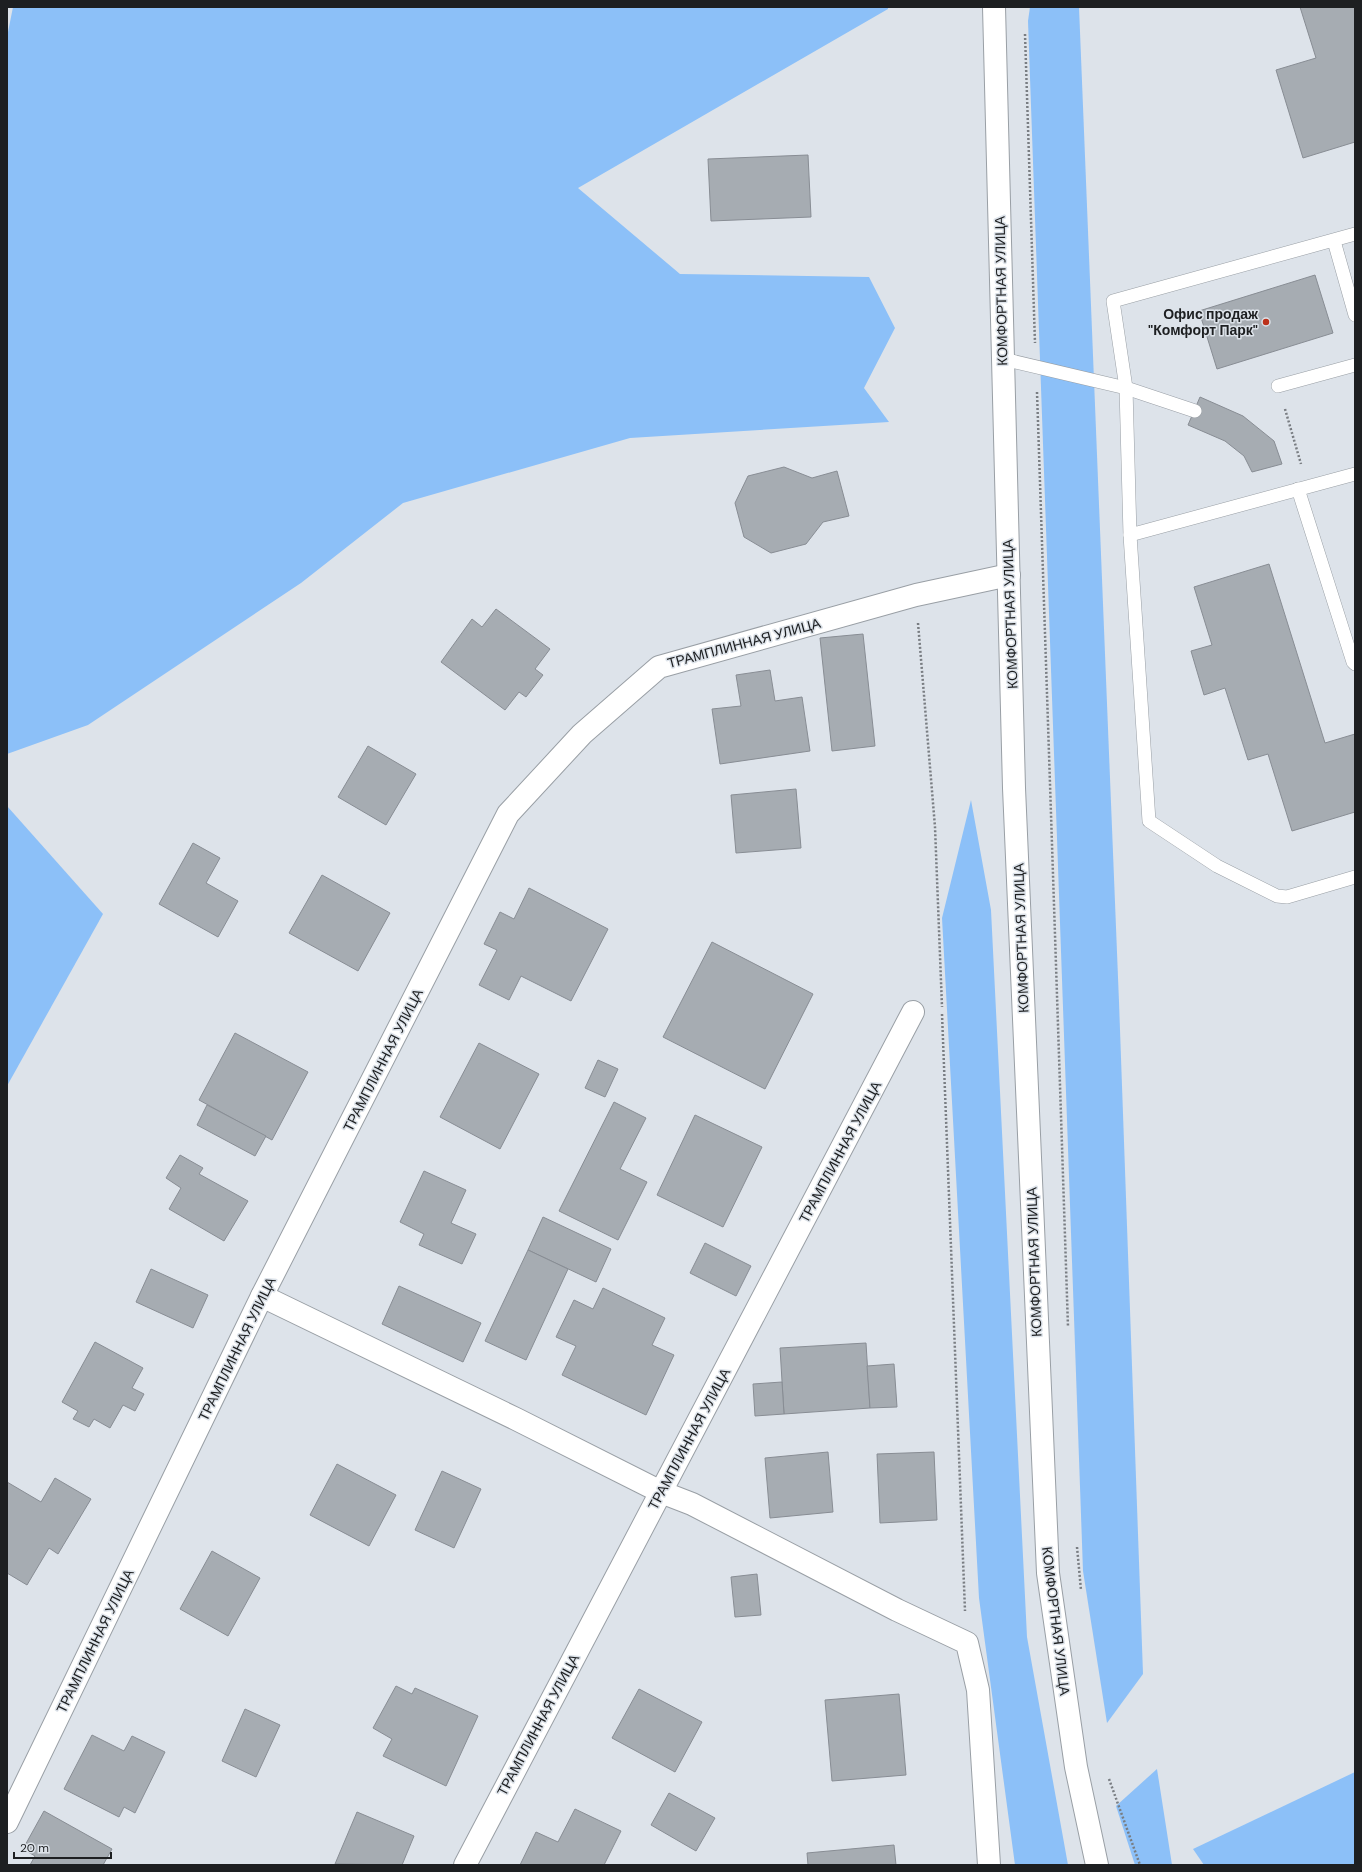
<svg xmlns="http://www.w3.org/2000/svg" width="1362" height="1872" viewBox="0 0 1362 1872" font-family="'DM Sans',sans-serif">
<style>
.green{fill:#8cc0f8}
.building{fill:#a6acb2;stroke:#888d94}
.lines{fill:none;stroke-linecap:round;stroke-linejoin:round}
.service-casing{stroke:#999fa5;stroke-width:14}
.minor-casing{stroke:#999fa5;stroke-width:24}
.path{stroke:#797d82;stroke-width:2.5;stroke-dasharray:2 2;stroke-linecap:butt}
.service{stroke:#fff;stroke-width:13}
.minor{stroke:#fff;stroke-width:22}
.poi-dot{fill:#bc311a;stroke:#dde3ea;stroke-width:1.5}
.labels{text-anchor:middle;stroke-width:3;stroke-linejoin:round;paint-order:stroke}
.street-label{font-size:14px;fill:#1d1f21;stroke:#dde3ea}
.poi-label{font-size:14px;font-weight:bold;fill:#1d1f21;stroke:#dde3ea;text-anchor:end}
</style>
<rect width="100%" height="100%" fill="#dde3ea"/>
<!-- green -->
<g class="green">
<path d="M13 7H888V9L578 188 680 274 869 277 895 328 864 388 889 422 630 438 403 503 301 583 88 725 7 754V37Z"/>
<path d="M1030 7H1079L1119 1002 1143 1674 1107 1723 1083 1571 1028 21Z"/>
<path d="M971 800 991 910 1027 1637 1068 1865H1015L979 1598 942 918Z"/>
<path d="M7 806 103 914 7 1086Z"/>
<path d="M1157 1769 1172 1865H1135L1116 1806Z"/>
<path d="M1355 1772V1865H1204L1193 1849Z"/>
</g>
<!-- building -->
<g class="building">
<path d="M1300 7H1355V142L1303 158 1276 70 1316 58Z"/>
<path d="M808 155 811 217 711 221 708 159Z"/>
<path d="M1315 275 1333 333 1217 369 1199 311Z"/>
<path d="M1200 397 1243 416 1274 441 1282 464 1252 472 1244 456 1225 441 1188 425Z"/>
<path d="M784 467 812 478 837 471 849 516 823 522 806 544 771 553 744 537 735 503 748 476Z"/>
<path d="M1269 564 1325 743 1355 734V812L1292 831 1268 754 1248 760 1225 688 1204 695 1191 651 1212 645 1194 587Z"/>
<path d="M496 609 550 649 535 669 543 675 526 697 519 692 505 710 441 662 472 619 482 627Z"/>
<path d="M863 634 875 746 832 751 820 638Z"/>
<path d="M770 670 775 701 802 697 810 751 720 764 712 709 741 706 736 675Z"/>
<path d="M368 746 416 774 386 825 338 797Z"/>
<path d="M796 789 801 848 736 853 731 795Z"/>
<path d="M193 843 220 858 206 883 238 901 218 937 159 904Z"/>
<path d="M322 875 390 913 358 971 289 933Z"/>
<path d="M529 888 608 929 571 1001 521 976 509 1000 479 985 497 950 484 944 500 912 514 919Z"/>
<path d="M712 942 813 994 765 1089 663 1037Z"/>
<path d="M235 1033 308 1072 272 1140 199 1100Z"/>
<path d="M479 1043 539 1074 500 1149 440 1117Z"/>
<path d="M598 1060 618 1069 605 1097 585 1088Z"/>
<path d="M614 1102 646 1118 620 1169 647 1182 618 1240 559 1211Z"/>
<path d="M207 1105 266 1136 255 1156 197 1125Z"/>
<path d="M695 1115 762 1147 723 1227 657 1195Z"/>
<path d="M180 1155 203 1168 199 1174 248 1201 224 1241 169 1209 181 1188 166 1178Z"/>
<path d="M424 1171 466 1190 451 1223 476 1234 462 1264 419 1245 424 1234 400 1222Z"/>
<path d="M543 1217 611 1249 596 1282 528 1250Z"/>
<path d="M705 1243 751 1266 736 1296 690 1273Z"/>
<path d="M528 1250 568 1269 526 1360 485 1341Z"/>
<path d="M151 1269 208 1295 193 1328 136 1302Z"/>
<path d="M399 1286 481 1323 463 1362 382 1324Z"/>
<path d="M603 1288 665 1318 652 1345 674 1355 646 1415 562 1375 576 1346 556 1337 574 1300 593 1309Z"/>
<path d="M95 1342 143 1368 132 1388 144 1394 135 1411 123 1405 110 1428 94 1419 89 1427 73 1419 78 1411 62 1402Z"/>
<path d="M866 1343 870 1408 784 1414 780 1348Z"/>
<path d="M894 1364 897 1407 870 1408 867 1366Z"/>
<path d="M782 1382 784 1414 755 1416 753 1384Z"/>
<path d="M828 1452 833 1512 770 1518 765 1458Z"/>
<path d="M934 1452 937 1520 880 1523 877 1454Z"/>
<path d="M337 1464 396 1495 369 1546 310 1515Z"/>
<path d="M442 1471 481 1489 454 1548 415 1530Z"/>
<path d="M55 1478 91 1499 58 1554 49 1548 27 1585 7 1573V1482L41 1502Z"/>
<path d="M212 1551 260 1578 228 1636 180 1609Z"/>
<path d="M757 1574 761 1615 735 1617 731 1577Z"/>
<path d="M396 1686 412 1694 415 1688 478 1716 446 1786 383 1756 392 1739 373 1728Z"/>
<path d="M639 1689 702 1722 675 1772 612 1738Z"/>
<path d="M899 1694 906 1775 832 1781 825 1700Z"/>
<path d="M245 1709 280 1725 256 1777 222 1761Z"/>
<path d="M92 1735 124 1751 132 1736 165 1752 135 1813 124 1807 119 1817 64 1789Z"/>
<path d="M669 1793 715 1818 696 1851 651 1825Z"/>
<path d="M575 1809 621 1831 604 1865H520L536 1832 558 1842Z"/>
<path d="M44 1811 112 1849 103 1865H30L35 1856 23 1849Z"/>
<path d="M357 1812 414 1836 402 1865 335 1864Z"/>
<path d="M894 1845 896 1865H808L807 1853Z"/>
</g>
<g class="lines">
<defs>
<g id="service">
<path d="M1355 234 1113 301 1126 388 1130 535 1355 474"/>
<path d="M1334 241 1355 315"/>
<path d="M1003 359 1126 388 1195 411"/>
<path d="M1278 386 1355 365"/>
<path d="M1298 489 1353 662 1355 664"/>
<path d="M1130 535 1149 821 1217 866 1277 896 1287 897 1355 877"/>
</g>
<g id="minor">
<path d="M994 7 1014 788 1048 1573 1076 1767 1097 1865"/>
<path d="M262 1296 516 1419 661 1492 692 1504 897 1610 967 1643 978 1690 989 1865"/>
<path d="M7 1822 262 1296 508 814 582 734 659 667 916 595 1009 575"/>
<path d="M465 1865 913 1012"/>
</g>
</defs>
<!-- service casing -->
<use href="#service" class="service-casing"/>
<!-- minor casing -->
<use href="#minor" class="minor-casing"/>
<!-- path -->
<g class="path">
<path d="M1025 34 1035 343"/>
<path d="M1037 392 1068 1327"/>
<path d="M1285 409 1301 464"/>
<path d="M918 623 935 827 942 1007"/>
<path d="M942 1014 965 1611"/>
<path d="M1077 1547 1081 1590"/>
<path d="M1109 1779 1140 1865"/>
</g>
<!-- service -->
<use href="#service" class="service"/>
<!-- minor -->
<use href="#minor" class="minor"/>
</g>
<!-- markers -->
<circle class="poi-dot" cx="1266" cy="322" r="4"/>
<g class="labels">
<!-- street labels -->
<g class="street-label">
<text transform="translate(1001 291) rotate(-91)" y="5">КОМФОРТНАЯ УЛИЦА</text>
<text transform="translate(1010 614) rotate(-92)" y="5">КОМФОРТНАЯ УЛИЦА</text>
<text transform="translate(744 643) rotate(-15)" y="5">ТРАМПЛИННАЯ УЛИЦА</text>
<text transform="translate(1021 938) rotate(-92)" y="5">КОМФОРТНАЯ УЛИЦА</text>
<text transform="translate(383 1060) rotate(-63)" y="5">ТРАМПЛИННАЯ УЛИЦА</text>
<text transform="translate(840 1152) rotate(-62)" y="5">ТРАМПЛИННАЯ УЛИЦА</text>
<text transform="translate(1034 1262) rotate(-92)" y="5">КОМФОРТНАЯ УЛИЦА</text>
<text transform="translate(237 1349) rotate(-64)" y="5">ТРАМПЛИННАЯ УЛИЦА</text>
<text transform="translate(689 1439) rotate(-62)" y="5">ТРАМПЛИННАЯ УЛИЦА</text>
<text transform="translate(1056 1621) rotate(83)" y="5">КОМФОРТНАЯ УЛИЦА</text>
<text transform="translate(95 1641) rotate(-64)" y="5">ТРАМПЛИННАЯ УЛИЦА</text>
<text transform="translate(538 1725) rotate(-62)" y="5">ТРАМПЛИННАЯ УЛИЦА</text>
</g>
<!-- poi labels -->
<g class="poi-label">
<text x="1258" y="319">Офис продаж<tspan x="1258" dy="16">"Комфорт Парк"</tspan></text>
</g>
</g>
<!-- border -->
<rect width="1362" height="1872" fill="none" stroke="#1d1f21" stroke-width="16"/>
<!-- scale -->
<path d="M14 1852v6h97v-6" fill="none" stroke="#1d1f21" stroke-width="2"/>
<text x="20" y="1852" font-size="12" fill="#1d1f21" stroke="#dde3ea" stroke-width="3" paint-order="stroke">20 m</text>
</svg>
